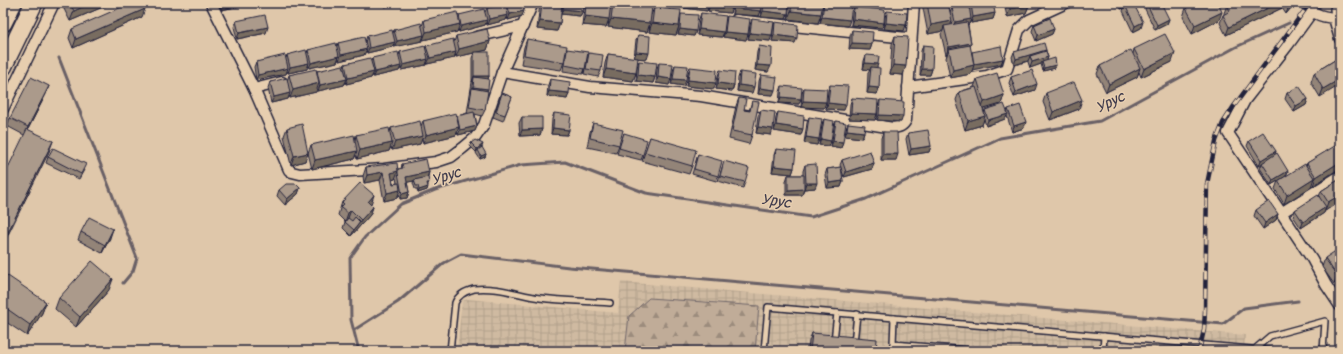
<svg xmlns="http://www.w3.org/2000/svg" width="1343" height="354" viewBox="0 0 1343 354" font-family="Pangolin,sans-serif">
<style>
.industrial{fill:url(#industrial-grid)}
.forest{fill:url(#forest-firs);stroke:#71676a}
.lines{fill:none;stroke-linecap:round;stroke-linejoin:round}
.stream{stroke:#696066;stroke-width:3}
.service-casing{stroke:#22223b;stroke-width:8}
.minor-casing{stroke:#22223b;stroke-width:13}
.primary-casing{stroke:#22223b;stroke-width:20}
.service{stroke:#e7ceaf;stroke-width:5}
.minor{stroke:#e7ceaf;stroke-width:10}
.primary{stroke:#e7ceaf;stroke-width:17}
.rail-casing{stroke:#22223b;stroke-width:4.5}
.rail{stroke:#e7ceaf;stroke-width:3;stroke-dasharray:9;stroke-linecap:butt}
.wall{fill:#938478;stroke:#22223b;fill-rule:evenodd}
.shaded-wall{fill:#786c61;stroke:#22223b}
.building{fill:#ab9a8b;stroke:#22223b}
.labels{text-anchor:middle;stroke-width:3;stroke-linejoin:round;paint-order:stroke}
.water-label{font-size:15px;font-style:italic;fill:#403c4d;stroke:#e7ceaf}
</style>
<defs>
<pattern id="industrial-grid" width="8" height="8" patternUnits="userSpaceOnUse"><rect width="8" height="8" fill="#cfbaa1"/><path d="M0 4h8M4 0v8" fill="none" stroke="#b1a08c"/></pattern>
<pattern id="forest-firs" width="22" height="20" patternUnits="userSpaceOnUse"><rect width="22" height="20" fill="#c0ac98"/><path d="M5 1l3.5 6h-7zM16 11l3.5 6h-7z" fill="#9c8c7d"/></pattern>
</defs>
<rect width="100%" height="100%" fill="#dfc7aa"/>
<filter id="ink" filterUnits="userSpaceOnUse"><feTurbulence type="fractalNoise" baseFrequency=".025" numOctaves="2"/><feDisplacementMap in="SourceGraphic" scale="8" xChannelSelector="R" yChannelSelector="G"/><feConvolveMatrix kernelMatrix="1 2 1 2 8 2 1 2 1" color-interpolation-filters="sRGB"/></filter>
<g filter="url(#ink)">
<!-- industrial -->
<path class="industrial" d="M621 282 1245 335 1244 351H457L462 301 468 299 618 313Z"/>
<!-- forest -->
<g class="forest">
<path d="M649 298 759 306 755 351H625L629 316Z"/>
<path d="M1158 348 1196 351H1151Z"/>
</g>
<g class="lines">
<!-- stream -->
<g class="stream">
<path d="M1319 7 1323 3"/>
<path d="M59 58 137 258 133 271 123 283"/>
<path d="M1338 285H1340"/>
<path d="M354 330 398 302 444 263 461 254 569 267 1223 324 1244 308 1298 301"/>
<path d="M359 351 351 320 350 258 365 237 401 204 435 190 521 165 565 162 646 193 811 217 866 199 1000 138 1100 121 1236 47 1289 23"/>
</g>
<defs>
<g id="service">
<path d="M154 3H156"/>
<path d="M1334 18 1333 9 1335 3"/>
<path d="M894 318 893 344 980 351"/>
<path d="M834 341 837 313"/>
<path d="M854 343 857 314"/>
<path d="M1255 349 1270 336 1325 321 1323 351"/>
<path d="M450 351 455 303C458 295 466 291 474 289 496 286 519 295 540 298 564 301 587 301 610 303"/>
<path d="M764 351 768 307 1274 351"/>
<path d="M892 351 893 344"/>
<path d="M1103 351 1104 336"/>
</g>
<g id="minor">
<path d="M211 3 254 89 289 170 292 172 300 174 384 169 436 162 451 157 463 148 475 138 484 125 502 72 533 3"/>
<path d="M608 3 666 13"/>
<path d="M1305 3C1311 14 1322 17 1334 18L1340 39"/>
<path d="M1312 12 1288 45 1245 100 1228 133 1312 259 1326 285 1340 306"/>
<path d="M736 20 907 38"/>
<path d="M476 37 523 26"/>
<path d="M502 72 590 87 701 96 893 128C900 127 903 126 906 120L914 3"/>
<path d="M908 87 987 76 1007 69 1019 30 1029 20 1066 3"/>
<path d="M254 89 282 82"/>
<path d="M3 109 54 3"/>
<path d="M1281 213 1340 176"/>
</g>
<g id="primary">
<path d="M3 23 13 3"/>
<path d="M3 67 34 3"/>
</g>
</defs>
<!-- service casing -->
<use href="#service" class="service-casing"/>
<!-- minor casing -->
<use href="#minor" class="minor-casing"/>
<!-- primary casing -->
<use href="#primary" class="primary-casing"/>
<!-- service -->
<use href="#service" class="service"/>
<!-- minor -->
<use href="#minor" class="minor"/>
<!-- primary -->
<use href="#primary" class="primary"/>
<defs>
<path id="rail" d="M1199 351 1204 330 1205 310 1207 184 1216 141 1223 123 1234 106 1310 3"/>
</defs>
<!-- rail casing -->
<use href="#rail" class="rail-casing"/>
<!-- rail -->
<use href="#rail" class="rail"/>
</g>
<!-- wall -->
<g class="wall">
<path d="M63 3H112L70 21 62 5Z"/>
<path d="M220 3H255L221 10Z"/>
<path d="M540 3H562L560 23 557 31 537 29Z"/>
<path d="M563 3H583V11L580 16 561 14Z"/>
<path d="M585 3H611L610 10 612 3 651 15 654 8 680 17 681 14 696 31 694 36 678 34V28L676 35 649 32 650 24 647 32 608 27 609 20 606 27 582 25 584 8Z"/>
<path d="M676 3H733L732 8 730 13 708 11 709 3 707 11 676 7Z"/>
<path d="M733 3H762L759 16 732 14Z"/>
<path d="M762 3H789L786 19 761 17Z"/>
<path d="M790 3H823L822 8 824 3 848 26 820 23 821 16 818 23 788 19 789 6Z"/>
<path d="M922 3H948L950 13 952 8H969L971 4 995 13 993 19 971 23V20L969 24 968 25 971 43 970 46 971 54 972 52 1003 59 1001 64 972 69 971 74 950 78 946 58 947 55H946L941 34 943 31 928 34Z"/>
<path d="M1004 3H1029V5L1026 13 1007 17Z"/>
<path d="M1118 3H1133L1141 28 1133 32 1123 11 1124 8 1121 9Z"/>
<path d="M1247 3H1295L1286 14 1282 8 1226 35 1220 23 1223 15 1224 14V13L1227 5 1245 4Z"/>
<path d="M507 4 522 16 508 20 507 17 506 20 487 25 486 22 485 25 459 32 458 29 457 32 423 40V38L422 41 394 47V44L392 47 367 53 366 50 364 55 339 61V58L337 62 309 68 308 65 307 69 288 73 287 71 286 74 256 80 254 67 256 62 286 58 287 55 307 53 308 50 337 46 338 43 365 42 367 36 393 33 394 30 422 26 424 20 485 12 487 8 506 7Z"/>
<path d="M1147 4 1169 19 1167 24 1155 30 1145 9Z"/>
<path d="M854 7 884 23 882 28 851 25 852 13Z"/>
<path d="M1186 8 1219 20 1192 34 1183 17Z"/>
<path d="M887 11 904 31 884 29 885 17Z"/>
<path d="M701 13 724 32 722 37 697 35 699 19Z"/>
<path d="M727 16 746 40 723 37 725 22Z"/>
<path d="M142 17 73 48 69 38 72 29Z"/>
<path d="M752 19 770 41 748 39 750 25Z"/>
<path d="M236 21 266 33 237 39 234 27Z"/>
<path d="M775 22 795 43 772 41 773 28Z"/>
<path d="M1034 25 1054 29 1052 34 1036 41 1032 31Z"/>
<path d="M852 30 872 44 870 50 849 49 850 36Z"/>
<path d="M638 35 647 59 634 58 636 73 633 81 603 77 605 63 608 54 634 58 636 40Z"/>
<path d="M456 36 490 41 487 50 476 52 489 76 488 79 485 110 482 116 475 114 477 126 475 131 458 135 457 132 456 135 423 143 422 139 420 144 392 150 391 147 389 151 357 159 356 155 354 159 312 169 308 153 305 161 291 165 284 136 287 128 308 153 311 145 355 140 356 135 390 132 391 128 421 126 423 121 457 116 468 113H467L472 82V58L474 53 456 57 455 54 454 58 427 64V62L426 65 401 70 400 68 399 71 373 77V75L371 78 346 84V82L344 85 318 91 317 89 316 92 290 98 289 96 288 99 271 103 268 88 270 82 287 81 289 75 316 71 344 67 345 64 371 61 372 58 399 55 400 52 425 49 426 46 454 42Z"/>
<path d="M895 36 903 75 890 74 892 44Z"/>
<path d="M527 39 564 62 561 70 521 64 524 47Z"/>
<path d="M923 45 932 69 930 75H920L921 51Z"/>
<path d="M759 46 768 72 755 70 757 52Z"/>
<path d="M567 49 585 69 583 74 563 71 565 55Z"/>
<path d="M1134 49 1172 62 1141 77 1139 72 1137 77 1106 92 1097 74 1100 66 1133 54Z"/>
<path d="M1046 50V52L1048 57 1047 60 1056 65 1055 68 1043 71 1041 64 1030 68 1028 62V61L1014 65 1012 57 1014 52Z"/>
<path d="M589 53 601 71 598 77 584 74 587 59Z"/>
<path d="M866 55 877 67 879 88 877 94 867 93 868 73 870 70 863 69 864 61Z"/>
<path d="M1338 58 1320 97 1311 82 1314 73Z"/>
<path d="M639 61 655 77 653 83 636 81 637 67Z"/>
<path d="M659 63 669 85 656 83 657 68Z"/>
<path d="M675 65 684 86 671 84 673 71Z"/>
<path d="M690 67 714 89 686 86 688 73Z"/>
<path d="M720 70 734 85 732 91 716 89 718 76Z"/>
<path d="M740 72 752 93 737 91 738 78Z"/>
<path d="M761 75 773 95 758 94 759 81Z"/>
<path d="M1011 77 1035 90 1014 97 1009 83Z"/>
<path d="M550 79 569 93 567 99 547 96 548 85Z"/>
<path d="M977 79 1004 95 1001 104 983 109 984 113 985 110 1007 112 1008 109 1024 128 1012 132 1007 116 1005 119 986 126 984 119 982 125 965 130 956 100 959 92 974 87Z"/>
<path d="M830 85 844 110 826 109 828 91Z"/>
<path d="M782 86 799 104 779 103 780 92Z"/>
<path d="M804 88 826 102 824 108 801 107 802 93Z"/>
<path d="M502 93 512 97 503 121 493 117Z"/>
<path d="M1046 93 1079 109 1050 120 1043 102Z"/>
<path d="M1287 93 1308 99 1306 105 1294 112 1285 99Z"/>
<path d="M46 94 28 129 49 152 24 135 7 126 10 118Z"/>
<path d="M739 98 744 110 749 111 752 101V135L749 144 729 139 736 106Z"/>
<path d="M852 98 877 114 875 120 849 119 850 104Z"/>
<path d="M880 100 901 122 877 120 878 106Z"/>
<path d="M761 110 771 135 756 133 758 116Z"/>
<path d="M778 112 801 135 774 131 776 118Z"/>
<path d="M554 113 569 130 567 135 551 134 552 119Z"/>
<path d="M522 117 542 129 540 135 520 136 519 123Z"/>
<path d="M809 117 819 139 817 145 804 143 807 123Z"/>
<path d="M824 119 831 141 829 146 819 145 822 125Z"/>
<path d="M836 121 841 148 831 146 834 127Z"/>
<path d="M593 123 619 145 616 153 587 147 590 132Z"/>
<path d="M848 123 864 132 862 138 845 136 846 129Z"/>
<path d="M883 132 896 160H881V138Z"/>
<path d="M624 133 643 155 641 160 617 154Z"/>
<path d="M908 133 931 146 929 152 909 155 906 139Z"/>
<path d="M650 137 692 166 689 174 642 161Z"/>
<path d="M1249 141 1276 151 1274 155 1288 171 1286 176 1306 166 1307 163 1339 145 1340 143V168L1313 186 1312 185 1311 187 1284 204 1275 189 1278 181 1271 185 1260 168 1262 164 1259 166 1247 146Z"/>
<path d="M471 143 482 147 479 149 486 154 485 157 480 159 476 153 477 151 476 152 470 146Z"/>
<path d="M776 149 794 168 792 174 772 172 774 155Z"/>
<path d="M698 154 718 176 716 181 692 174Z"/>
<path d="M48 157 84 170 79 179 46 163Z"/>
<path d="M842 160 874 163 872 169 844 177 841 168 843 181 841 187 827 188 825 175 827 169 841 167 840 165Z"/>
<path d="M724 161 745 182 743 188 718 181Z"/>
<path d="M402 164 429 172 428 177V186H427V190L418 193 417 189H415L413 183 414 181 407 182 409 192 407 198 400 199 399 194 397 198 384 201 380 180 364 183 363 176 366 167 398 169H401ZM396 178 397 183 393 184 392 180 395 179Z"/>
<path d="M805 165 815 188 804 189V183L802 195H786V181L788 175H803V171Z"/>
<path d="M1340 179V201L1325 211V210L1324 213 1301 228 1293 216 1295 210 1319 197 1321 191Z"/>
<path d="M300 188 298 194 285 205 277 196 279 190Z"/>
<path d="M342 202 371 204H370L373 207 370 215 351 236 343 228 345 222 338 215Z"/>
<path d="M1256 210 1278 214 1276 220 1263 229 1254 216Z"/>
<path d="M81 232 110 238 102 253 78 240Z"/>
<path d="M1325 258 1340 280 1334 284 1322 267Z"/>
<path d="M3 277 46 302 42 313 27 336 3 320Z"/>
<path d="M109 290 76 327 55 309 59 298Z"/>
<path d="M812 333 876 351H808L809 341Z"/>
</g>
<!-- shaded-wall -->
<g class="shaded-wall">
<path d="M91 3H112L70 21 74 11Z"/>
<path d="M224 3H255L221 10Z"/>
<path d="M387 3H401L385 7Z"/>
<path d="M647 3H675L674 7 647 4Z"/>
<path d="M677 3H709L707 11 676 7Z"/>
<path d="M1125 3H1131L1125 5 1124 8 1121 9 1123 4Z"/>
<path d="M1278 3H1284L1282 8 1226 35 1229 27Z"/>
<path d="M1292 3H1295L1286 14 1289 6Z"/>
<path d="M710 5 732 8 730 13 708 11Z"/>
<path d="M1029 5 1026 13 1007 17 1010 9Z"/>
<path d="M734 8 761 11 759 16 732 14Z"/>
<path d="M145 9 142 17 73 48 76 39Z"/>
<path d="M563 9 583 11 580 16 561 14Z"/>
<path d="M524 11 522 16 508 20 510 14Z"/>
<path d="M763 11 788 14 786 19 761 17Z"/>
<path d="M791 11 821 14 818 23 788 19Z"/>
<path d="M1222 12 1219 20 1192 34 1195 25Z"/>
<path d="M995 13 993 19 971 23 973 17Z"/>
<path d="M508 15 506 20 487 25 489 19Z"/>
<path d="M585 16 609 19 606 27 582 25Z"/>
<path d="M822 17 850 20 848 26 820 23Z"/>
<path d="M611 19 650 23 647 32 608 27Z"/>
<path d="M853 19 884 23 882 28 851 25Z"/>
<path d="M971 19 969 24 953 28 955 22Z"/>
<path d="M1169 19 1167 24 1155 30 1157 25Z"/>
<path d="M487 20 485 25 459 32 461 26Z"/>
<path d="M540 21 560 23 557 31 537 29Z"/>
<path d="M952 21 949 30 944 26 943 31 928 34 931 25Z"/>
<path d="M1143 22 1141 28 1133 32 1135 26Z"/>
<path d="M652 23 679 26 676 35 649 32Z"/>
<path d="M886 23 906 25 904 31 884 29Z"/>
<path d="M460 24 457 32 423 40 426 32Z"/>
<path d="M268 27 266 33 237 39 239 33Z"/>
<path d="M680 29 696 31 694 36 678 34Z"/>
<path d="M699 29 724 32 722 37 697 35Z"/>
<path d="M1054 29 1052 34 1036 41 1038 35Z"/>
<path d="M725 32 748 34 746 40 723 37Z"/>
<path d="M750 33 772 35 770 41 748 39Z"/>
<path d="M424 35 422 41 394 47 397 41Z"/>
<path d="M774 35 797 38 795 43 772 41Z"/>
<path d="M490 41 487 50 456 57 459 49Z"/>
<path d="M395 42 392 47 367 53 369 48Z"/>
<path d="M852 43 872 44 870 50 849 49Z"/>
<path d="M971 43 968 51 949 49 947 55H946L949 47Z"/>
<path d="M367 49 364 55 339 61 341 55Z"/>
<path d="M1046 50 1044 56H1030L1028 61 1014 65 1016 59Z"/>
<path d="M456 52 454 58 427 64 430 58Z"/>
<path d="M636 52 649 53 647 59 634 58Z"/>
<path d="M1175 53 1172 62 1141 77 1144 69Z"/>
<path d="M339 56 337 62 309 68 311 63Z"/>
<path d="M1048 57 1046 63 1042 62 1041 64 1030 68 1032 62Z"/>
<path d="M428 59 426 65 401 70 403 65Z"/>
<path d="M1003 59 1001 64 972 70 974 64Z"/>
<path d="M309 63 307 69 288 73 290 67Z"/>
<path d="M865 63 878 64 876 70 871 67 870 70 863 69Z"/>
<path d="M757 65 771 66 768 72 755 70Z"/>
<path d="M893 65 906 66 903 75 890 74Z"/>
<path d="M974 65 971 74 950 78 953 70Z"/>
<path d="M1056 65 1055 68 1043 71 1044 68Z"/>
<path d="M401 66 399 71 373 77 375 72Z"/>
<path d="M288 68 286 74 256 80 258 75Z"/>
<path d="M1140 68 1137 77 1106 92 1109 84Z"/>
<path d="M606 69 636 73 633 81 603 77Z"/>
<path d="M922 69H932L930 75H920Z"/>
<path d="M374 72 371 78 346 84 348 78Z"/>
<path d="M638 75 655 77 653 83 636 81Z"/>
<path d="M474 76H489L487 82 474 77 472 82Z"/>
<path d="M658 77 671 79 669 85 656 83Z"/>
<path d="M347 79 344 85 318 91 320 85Z"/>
<path d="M673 79 686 80 684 86 671 84Z"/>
<path d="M1340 79V85L1320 97 1323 89Z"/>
<path d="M688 80 716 83 714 89 686 86Z"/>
<path d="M319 83 316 92 290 98 293 90Z"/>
<path d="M718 83 734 85 732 91 716 89Z"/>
<path d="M1037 84 1035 90 1014 97 1016 92Z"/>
<path d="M739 85 754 87 752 93 737 91Z"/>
<path d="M49 86 46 94 25 135 28 127Z"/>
<path d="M473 87 488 89 486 94 471 93Z"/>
<path d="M869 87 879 88 877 94 867 93Z"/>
<path d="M760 88 775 90 773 95 758 94Z"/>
<path d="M549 91 569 93 567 99 547 96Z"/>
<path d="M290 93 288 99 271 103 274 97Z"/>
<path d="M1004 95 1001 104 981 110 984 102Z"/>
<path d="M781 97 801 99 799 104 779 103Z"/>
<path d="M1308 99 1306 105 1294 112 1296 106Z"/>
<path d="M1082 100 1079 109 1050 120 1053 112Z"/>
<path d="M803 101 826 102 824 108 801 107Z"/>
<path d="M828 103 846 105 844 110 826 109Z"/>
<path d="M851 113 877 114 875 120 849 119Z"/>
<path d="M1008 114 1005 119 986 126 988 120Z"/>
<path d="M879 115 903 116 901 122 877 120Z"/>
<path d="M985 116 982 125 965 130 968 121Z"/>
<path d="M1026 122 1024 128 1012 132 1014 126Z"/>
<path d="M776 125 803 129 801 135 774 131Z"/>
<path d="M477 126 475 131 458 135 460 130Z"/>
<path d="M459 127 456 135 423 143 426 135Z"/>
<path d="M758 127 773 129 771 135 756 133Z"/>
<path d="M553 128 569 130 567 135 551 134Z"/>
<path d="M542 129 540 135 520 136 522 130Z"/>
<path d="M847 130 864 132 862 138 845 136Z"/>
<path d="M423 136 420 144 392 150 395 142Z"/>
<path d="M806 137 819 139 817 145 804 143Z"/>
<path d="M821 139 831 141 829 146 819 145Z"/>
<path d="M53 141 49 152 3 245V242Z"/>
<path d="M833 141 843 142 841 148 831 146Z"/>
<path d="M392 143 389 151 357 159 360 150Z"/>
<path d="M483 144 482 147 476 152 477 149Z"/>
<path d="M931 146 929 152 909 155 911 149Z"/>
<path d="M357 151 354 159 312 169 315 160Z"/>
<path d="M1276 151 1274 157 1262 163V164L1259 166 1261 160Z"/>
<path d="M308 153 305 161 291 165 294 156Z"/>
<path d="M486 154 485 157 480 159 481 156Z"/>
<path d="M883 154H898L896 160H881Z"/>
<path d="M1340 162V168L1313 186 1316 177Z"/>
<path d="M874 163 872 169 844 177 846 172Z"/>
<path d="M774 166 794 168 792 174 772 172Z"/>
<path d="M398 171 395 179 388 181 391 173Z"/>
<path d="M1288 171 1286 176 1271 185 1273 180Z"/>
<path d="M383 172 380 180 364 183 367 175Z"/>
<path d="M429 172 427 178 404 183 406 177Z"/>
<path d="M1314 178 1311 187 1284 204 1287 195Z"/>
<path d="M843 181 841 187 827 188 829 183Z"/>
<path d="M806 183H817L815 188 804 189Z"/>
<path d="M428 187 427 190 418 193 419 190Z"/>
<path d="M300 188 298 194 285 205 287 199Z"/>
<path d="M804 189 802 195H786L788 190Z"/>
<path d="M400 190 397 198 384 201 387 193Z"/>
<path d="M409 192 407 198 400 199 402 194Z"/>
<path d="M374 195 371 204 365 210 368 202Z"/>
<path d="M1340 195V201L1325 211 1328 202Z"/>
<path d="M373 207 370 215 351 236 354 230 360 222 361 220Z"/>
<path d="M1326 207 1324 213 1301 228 1303 222Z"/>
<path d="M351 210 348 218 345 222 348 213Z"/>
<path d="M1278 214 1276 220 1263 229 1265 223Z"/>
<path d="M113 229 110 238 102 253 105 245Z"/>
<path d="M1340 274V280L1334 284 1337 276Z"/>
<path d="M113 279 109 290 76 327 80 317Z"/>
<path d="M46 302 42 313 27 336 30 325Z"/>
</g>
<!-- building -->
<g class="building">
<path d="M70 3H91L74 11Z"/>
<path d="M131 3H143L145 9 76 39 72 29Z"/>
<path d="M510 3H523L524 11 510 14 507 4Z"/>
<path d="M542 3H562L560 23 540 21Z"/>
<path d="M564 3H583V11L563 9Z"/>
<path d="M586 3H611L609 19 585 16Z"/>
<path d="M613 3 652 7 650 23 611 19Z"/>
<path d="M711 3H733L732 8 710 5Z"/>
<path d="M735 3H762L761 11 734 8Z"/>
<path d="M764 3H789L788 14 763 11Z"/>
<path d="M792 3H823L821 14 791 11Z"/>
<path d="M824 3 852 6 850 20 822 17Z"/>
<path d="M927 3H948L952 21 931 25Z"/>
<path d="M975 3H993L995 13 973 17 971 4Z"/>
<path d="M1009 3H1029V5L1010 9Z"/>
<path d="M1129 3H1133L1143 22 1135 26 1125 5Z"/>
<path d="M1148 3H1161L1169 19 1157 25 1147 4Z"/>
<path d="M1197 3H1218L1222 12 1195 25 1186 8Z"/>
<path d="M1231 3H1245V4L1247 3H1278L1229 27 1223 15 1230 11 1227 5Z"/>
<path d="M1287 3H1292L1289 6Z"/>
<path d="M506 4 508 15 489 19 487 8Z"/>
<path d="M969 5 971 19 955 22 952 8Z"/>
<path d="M854 7 885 10 884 23 853 19Z"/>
<path d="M654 8 681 10 679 26 652 23Z"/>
<path d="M484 9 487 20 461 26 459 15Z"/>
<path d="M887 11 907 13 906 25 886 23Z"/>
<path d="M457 12 460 24 426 32 424 20Z"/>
<path d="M701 13 726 16 724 32 699 29Z"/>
<path d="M681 14 698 15 696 31 680 29Z"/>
<path d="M265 15 268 27 239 33 236 21Z"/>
<path d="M727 16 750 19 748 34 725 32Z"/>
<path d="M1050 18 1054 29 1038 35 1034 25Z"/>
<path d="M752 19 774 22 772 35 750 33Z"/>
<path d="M775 22 798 25 797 38 774 35Z"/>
<path d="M967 22 971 43 949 47 944 26Z"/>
<path d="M421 23 424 35 397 41 394 30Z"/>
<path d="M487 29 490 41 459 49 456 36Z"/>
<path d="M392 30 395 42 369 48 367 36Z"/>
<path d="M852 30 873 32 872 44 852 43Z"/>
<path d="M1165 34 1175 53 1144 69 1134 49Z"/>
<path d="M638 35 650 36 649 53 636 52Z"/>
<path d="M895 36 908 37 906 66 893 65Z"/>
<path d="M364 37 367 49 341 55 338 43Z"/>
<path d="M453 39 456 52 430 58 426 46Z"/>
<path d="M527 39 567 46 564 62 524 55Z"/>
<path d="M336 43 339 56 311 63 308 50Z"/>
<path d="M1044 43 1046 50 1016 59 1014 52Z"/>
<path d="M923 45 933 46 932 69H922Z"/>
<path d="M970 45 974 65 953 70 949 49Z"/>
<path d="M425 46 428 59 403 65 400 52Z"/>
<path d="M759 46 772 48 771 66 757 65Z"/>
<path d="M1001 46 1003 59 974 64 972 52Z"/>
<path d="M567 49 588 52 585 69 565 65Z"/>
<path d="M306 50 309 63 290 67 287 55Z"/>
<path d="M1131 50 1140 68 1109 84 1100 66Z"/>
<path d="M1046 51 1048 57 1032 62 1030 56Z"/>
<path d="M398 52 401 66 375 72 372 58Z"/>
<rect x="474" y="52" width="15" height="24"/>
<path d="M589 53 603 55 601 71 586 69Z"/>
<path d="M608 54 638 58 636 73 606 69Z"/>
<path d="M285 55 288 68 258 75 256 62Z"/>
<path d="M866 55 879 56 878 64 865 63Z"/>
<path d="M370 58 374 72 348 78 345 64Z"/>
<path d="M1055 58 1056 65 1044 68 1042 62Z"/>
<path d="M1338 58 1340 61V79L1323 89 1314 73Z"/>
<path d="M639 61 657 63 655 77 638 75Z"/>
<path d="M659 63 673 64 671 79 658 77Z"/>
<path d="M343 65 347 79 320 85 317 71Z"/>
<path d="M675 65 688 66 686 80 673 79Z"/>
<path d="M690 67 717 70 716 83 688 80Z"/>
<path d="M871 67 880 68 879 88 869 87Z"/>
<path d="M316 69 319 83 293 90 289 75Z"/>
<path d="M720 70 735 72 734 85 718 83Z"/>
<path d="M1032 70 1037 84 1016 92 1011 77Z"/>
<path d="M740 72 756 74 754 87 739 85Z"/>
<path d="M997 73 1004 95 984 102 977 79Z"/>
<path d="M761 75 777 77 775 90 760 88Z"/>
<path d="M31 77 49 86 28 127 10 118Z"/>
<path d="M474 77 489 79 488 89 473 87Z"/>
<path d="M287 78 290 93 274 97 270 82Z"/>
<path d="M550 79 570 82 569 93 549 91Z"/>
<path d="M1074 82 1082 100 1053 112 1046 93Z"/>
<path d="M830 85 848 86 846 105 828 103Z"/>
<path d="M782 86 802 88 801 99 781 97Z"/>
<path d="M1299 86 1308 99 1296 106 1287 93Z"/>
<path d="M976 87 985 116 968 121 959 92Z"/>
<path d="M472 88 488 91 485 110 469 107Z"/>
<path d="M804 88 827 89 826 102 803 101Z"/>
<path d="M502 93 512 97 505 115 496 112Z"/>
<path d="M739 98 746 99 744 110 750 111 752 101 759 102 752 135 732 131Z"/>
<path d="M852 98 878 100 877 114 851 113Z"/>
<path d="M880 100 904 102 903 116 879 115Z"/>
<path d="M1004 104 1008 114 988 120 985 110Z"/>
<path d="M1020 105 1026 122 1014 126 1008 109Z"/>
<path d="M761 110 775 112 773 129 758 127Z"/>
<path d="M474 112 477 126 460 130 457 116Z"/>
<path d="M778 112 804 116 803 129 776 125Z"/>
<path d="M456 113 459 127 426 135 423 121Z"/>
<path d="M554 113 571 115 569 130 553 128Z"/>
<path d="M522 117H542V129L522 130Z"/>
<path d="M809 117 822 119 819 139 806 137Z"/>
<path d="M824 119 834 121 831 141 821 139Z"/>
<path d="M420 121 423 136 395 142 391 128Z"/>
<path d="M836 121 846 123 843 142 833 141Z"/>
<path d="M593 123 623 130 619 145 590 138Z"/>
<path d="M848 123 865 125 864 132 847 130Z"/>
<path d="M302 124 308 153 294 156 287 128Z"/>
<path d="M389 128 392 143 360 150 356 135Z"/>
<path d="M27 129 53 141 3 242V178Z"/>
<path d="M928 130 931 146 911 149 908 133Z"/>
<path d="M883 132H897L898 154H883Z"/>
<path d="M1263 132 1276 151 1261 160 1249 141Z"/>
<path d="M624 133 647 140 643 155 619 148Z"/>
<path d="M354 135 357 151 315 160 311 145Z"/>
<path d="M650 137 696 150 692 166 645 152Z"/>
<path d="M475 140 483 144 477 149 471 143Z"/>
<path d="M1338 144 1340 147V162L1316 177 1307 163Z"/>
<path d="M482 147 486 154 481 156 478 150Z"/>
<path d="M53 148 86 164 81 174 48 157Z"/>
<path d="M776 149 796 151 794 168 774 166Z"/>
<path d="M870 151 874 163 846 172 842 160Z"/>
<path d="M1277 153 1288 171 1273 180 1262 163Z"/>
<path d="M698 154 722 161 718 176 694 169Z"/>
<path d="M426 159 429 172 406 177 409 192 402 194 398 173V169L403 168 402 164Z"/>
<path d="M724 161 749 168 745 182 720 176Z"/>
<path d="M397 163 398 171 391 173 393 184 399 183 400 190 387 193 383 172 367 175 366 167Z"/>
<path d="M816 164 817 183H806L805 165Z"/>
<path d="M1305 164 1314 178 1287 195 1278 181Z"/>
<path d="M841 167 843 181 829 183 827 169Z"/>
<path d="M788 175H804V189L788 190Z"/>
<path d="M428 177 429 183H427L428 187 419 190 418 186H416L414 180Z"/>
<path d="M1340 179V195L1328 202 1321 191Z"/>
<path d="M360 183 374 195 368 202 373 207 361 220 351 210 348 213 341 207 344 204 342 202Z"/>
<path d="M286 184H296L300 188 287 199 279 190Z"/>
<path d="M1318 195 1326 207 1303 222 1295 210Z"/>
<path d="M1269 201 1278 214 1265 223 1256 210Z"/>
<path d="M89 217 113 229 105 245 81 232Z"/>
<path d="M355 217 360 222 354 230 345 222 348 218 352 221Z"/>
<path d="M1340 248V274L1337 276 1325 258Z"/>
<path d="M92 261 113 279 80 317 59 298Z"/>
<path d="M5 274 46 302 30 325 3 306V277Z"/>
<path d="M812 333 877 339 876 351H810Z"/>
</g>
</g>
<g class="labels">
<!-- water labels -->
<g class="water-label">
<text transform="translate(1110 102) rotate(-26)" y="5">Урус</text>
<text transform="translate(446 176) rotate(-17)" y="5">Урус</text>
<text transform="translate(776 201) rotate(8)" y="5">Урус</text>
</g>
</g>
<!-- margin -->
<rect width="1343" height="354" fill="none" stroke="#e7ceaf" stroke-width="16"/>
<rect x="8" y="8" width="1327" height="338" fill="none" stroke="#22223b" stroke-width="1.5" filter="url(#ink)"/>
</svg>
